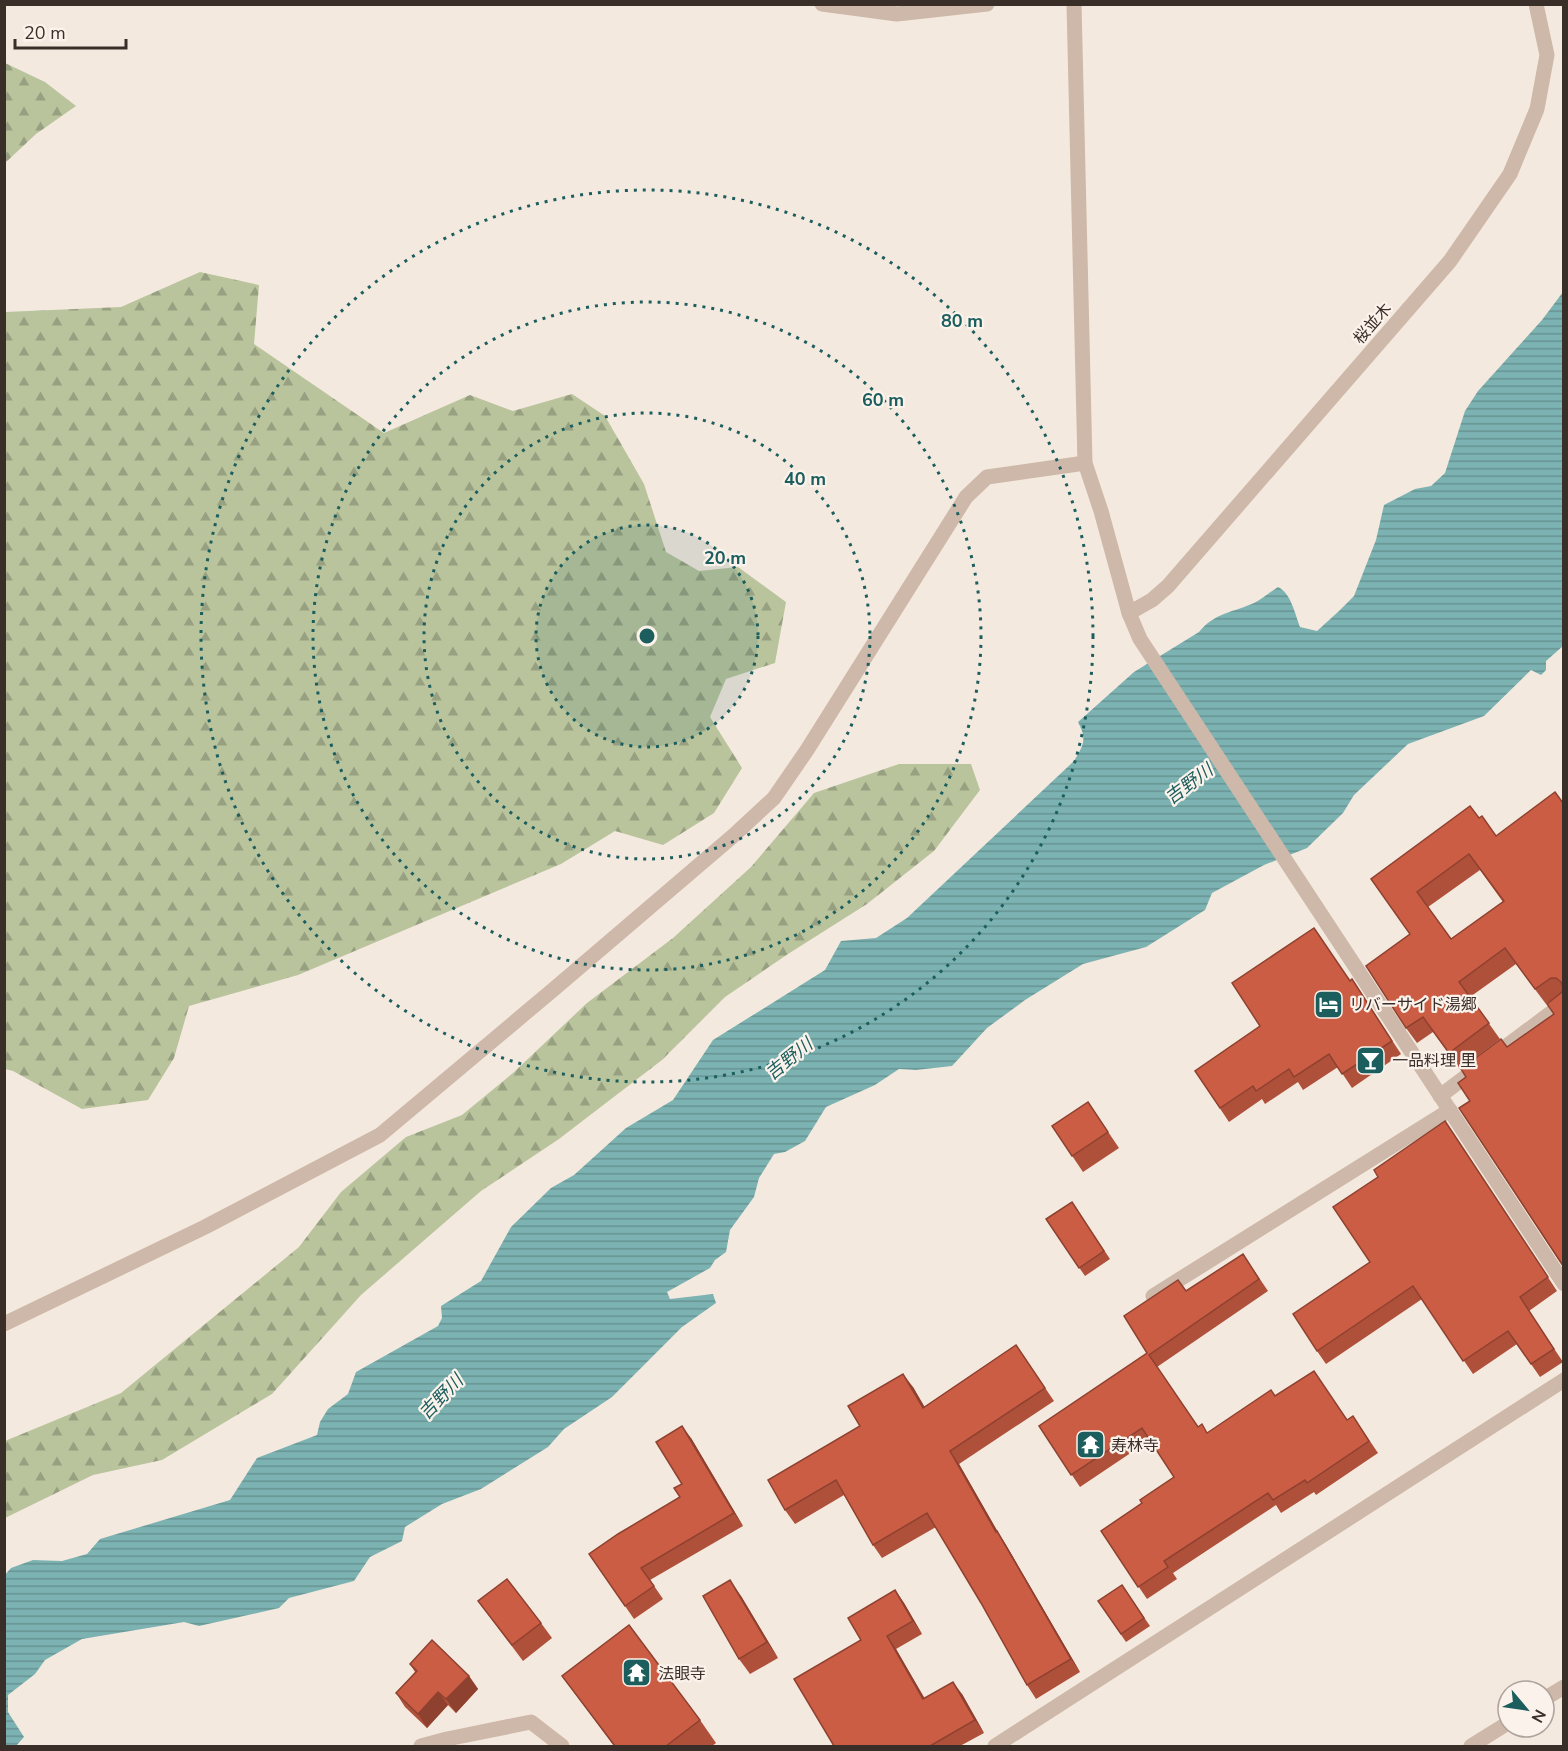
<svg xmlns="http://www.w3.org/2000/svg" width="1568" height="1751" viewBox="0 0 1568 1751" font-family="'Nunito Sans','Noto Sans JP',sans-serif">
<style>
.forest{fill:url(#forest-firs)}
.water{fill:url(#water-rules)}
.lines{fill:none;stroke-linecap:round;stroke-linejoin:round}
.minor{stroke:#cdb8a9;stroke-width:15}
.wall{fill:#af503b;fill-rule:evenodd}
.shaded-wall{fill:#8f4130}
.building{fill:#cc5d45;stroke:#8f4130;stroke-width:1.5;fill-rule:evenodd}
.ring{fill:none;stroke:#1c5e5e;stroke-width:3;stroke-dasharray:3 6}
.labels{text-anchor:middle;stroke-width:4.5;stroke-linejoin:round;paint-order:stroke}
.street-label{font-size:16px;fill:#3a2e29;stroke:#fbf3eb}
.poi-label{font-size:16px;fill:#3a2e29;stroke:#fbf3eb;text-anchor:start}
.water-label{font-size:18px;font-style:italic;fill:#1c5e5e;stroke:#fbf3eb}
.centre{fill:#1c5e5e;stroke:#fbf3eb;stroke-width:3}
.ring-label{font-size:18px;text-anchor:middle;font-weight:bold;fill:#1c5e5e;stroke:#fbf3eb;stroke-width:4.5;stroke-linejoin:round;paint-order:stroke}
</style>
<defs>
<pattern id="forest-firs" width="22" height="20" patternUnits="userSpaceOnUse" patternTransform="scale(1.5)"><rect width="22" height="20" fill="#b9c49d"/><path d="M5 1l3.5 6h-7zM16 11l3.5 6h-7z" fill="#97a080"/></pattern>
<pattern id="water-rules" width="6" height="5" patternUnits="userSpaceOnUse" patternTransform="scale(1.5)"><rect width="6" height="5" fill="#7cb3b2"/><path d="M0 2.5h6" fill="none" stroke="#679291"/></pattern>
</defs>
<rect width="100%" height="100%" fill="#f4e9de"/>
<!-- forest -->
<g class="forest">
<path d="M5 63 45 82 76 106 36 134 5 163Z"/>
<path d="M200 272 259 285 254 344 384 433 470 395 513 411 572 394 605 416 644 484 666 552 699 571 738 567 786 602 775 663 726 679 710 717 742 768 714 813 663 845 615 831 561 864 298 975 189 1006 174 1058 148 1100 82 1109 13 1071 5 1069V312L121 307Z"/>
<path d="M899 764H971L980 790 934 851 867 904 788 954 725 997 662 1060 559 1139 481 1191 361 1295 272 1394 162 1460 93 1475 5 1518V1441L121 1393 299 1247 341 1192 406 1137 462 1115 513 1073 587 1003 673 938 751 867 814 793Z"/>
</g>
<!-- water -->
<path class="water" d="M1563 292V646L1546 661V670L1541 675 1531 670 1484 716 1408 744 1354 795 1343 813 1307 848 1264 865 1212 893 1205 910 1146 947 1083 964 1025 1000 987 1028 952 1066 916 1070 899 1069 875 1085 826 1107 805 1141 785 1152 774 1154 759 1178 754 1197 730 1230 726 1252 715 1260 710 1268 667 1292 670 1299 713 1294 716 1303 682 1327 612 1397 564 1429 548 1447 481 1489 442 1504 405 1527 402 1541 370 1557 354 1581 289 1598 279 1608 199 1626 184 1622 82 1639 45 1660 35 1674 8 1695V1712L24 1737 16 1746H5L4 1576 11 1568 33 1560 62 1561 87 1554 100 1539 230 1500 257 1458 317 1435 320 1422 328 1409 348 1394 356 1372 438 1326 442 1318 441 1306 481 1281 511 1227 551 1188 574 1175 626 1128 673 1100 713 1040 825 970 841 941 876 938 907 918 1074 761C1084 745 1087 739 1078 722L1134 672 1199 632C1214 613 1234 612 1254 603 1262 599 1270 592 1278 587 1291 593 1295 614 1300 627L1317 631 1339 611 1354 596 1376 540 1384 505 1415 489 1431 486 1445 473 1465 411 1478 391 1542 320Z"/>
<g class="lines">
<!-- minor -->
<g class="minor">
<path d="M822 4 897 14 987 4"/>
<path d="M1074 4 1085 463 1101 511 1129 613 1140 639 1564 1284"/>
<path d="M1129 613 1152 600 1168 586 1450 261 1510 174 1537 109 1547 55 1536 4"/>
<path d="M1440 1096 1564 1003"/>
<path d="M1153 1296 1450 1110"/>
<path d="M4 1324 205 1227 380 1135 554 989 733 836 774 798 807 750 966 497 987 477 1085 463"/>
<path d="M1544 1699 1564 1687"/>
<path d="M421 1746 447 1739 531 1722 562 1746"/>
<path d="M995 1746 1564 1380"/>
<path d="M1471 1746 1508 1723"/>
</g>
</g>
<!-- wall -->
<g class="wall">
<path d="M1563 803V1267L1459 1108 1470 1101 1507 1047 1554 1014 1550 1001 1546 1004 1516 964 1470 997 1500 1039 1460 1069 1433 1032 1417 1043 1406 1028 1410 934 1371 879 1479 818 1496 836ZM1480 870 1503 902 1451 939 1428 907Z"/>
<path d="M1352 979 1401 1054 1352 1088 1338 1067 1303 1090 1298 1082 1265 1104 1262 1099 1229 1122 1195 1071Z"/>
<path d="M1088 1102 1119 1148 1083 1172 1052 1126Z"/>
<path d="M1445 1121 1557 1291 1529 1311 1563 1362 1540 1377 1517 1344 1473 1374 1422 1299 1326 1364 1317 1351 1370 1262 1378 1177Z"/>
<path d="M1072 1202 1110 1259 1085 1276 1046 1219Z"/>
<path d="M1243 1254 1268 1291 1157 1367 1198 1427 1208 1433 1275 1396 1348 1420 1353 1416 1378 1453 1316 1495 1314 1492 1281 1513 1276 1505 1173 1573 1177 1579 1147 1599 1101 1531 1142 1503 1174 1477 1150 1440 1080 1487 1039 1426 1147 1353 1186 1291Z"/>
<path d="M1016 1345 1054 1401 959 1464 999 1534 1006 1545 1080 1672 1036 1699 1027 1685 981 1603 936 1527 882 1558 873 1545 844 1495 795 1524 785 1510 860 1426 913 1387 924 1407Z"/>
<path d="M691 1438 743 1526 650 1580 663 1599 634 1619 589 1554 680 1497Z"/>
<path d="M1122 1585 1150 1626 1126 1642 1098 1601Z"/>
<path d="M895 1590 904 1603 922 1634 896 1649 924 1698 962 1694 984 1733 960 1746H834Z"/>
<path d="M741 1596 778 1658 750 1674 739 1659Z"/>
<path d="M478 1601 541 1623 552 1638 523 1661Z"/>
<path d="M410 1664 469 1676 478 1689 456 1713 448 1705 427 1728 405 1707 396 1693 415 1672Z"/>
<path d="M562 1676 700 1720 716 1743 712 1746H614Z"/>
</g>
<!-- shaded-wall -->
<g class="shaded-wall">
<path d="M903 1374 913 1387 933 1421 923 1408Z"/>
<path d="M682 1426 691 1438 743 1526 734 1513Z"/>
<path d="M950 1451 959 1464 999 1534 1006 1545 1080 1672 1071 1659 996 1532Z"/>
<path d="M730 1580 741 1596 778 1658 767 1642Z"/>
<path d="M895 1590 904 1603 922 1634 913 1621Z"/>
<path d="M887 1636 896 1649 932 1711 923 1699Z"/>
<path d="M469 1676 478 1689 456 1713 446 1699Z"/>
<path d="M953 1682 962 1694 984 1733 975 1720Z"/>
<path d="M438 1692 448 1705 427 1728 418 1714Z"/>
</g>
<!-- building -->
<g class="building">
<path d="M1555 792 1563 803V1263L1562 1264 1459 1108 1470 1101 1458 1083 1466 1077 1461 1069 1501 1039 1507 1047 1554 1014 1547 1004 1562 992 1563 987 1561 982 1556 978H1551L1535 989 1505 948 1459 982 1489 1023 1449 1053 1423 1017 1406 1028 1366 966 1410 934 1371 879 1470 806 1479 818 1482 816 1496 836ZM1469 854 1504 901 1451 939 1417 892Z"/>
<path d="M1314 928 1350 981 1352 979 1392 1041 1342 1074 1329 1054 1294 1077 1289 1069 1256 1091 1253 1086 1220 1108 1195 1071 1260 1026 1232 983Z"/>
<path d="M1088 1102 1108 1132 1072 1156 1052 1126Z"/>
<path d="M1445 1121 1548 1277 1520 1297 1554 1349 1531 1364 1508 1331 1463 1361 1413 1286 1317 1351 1293 1314 1370 1262 1333 1207 1378 1177 1374 1170Z"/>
<path d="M1072 1202 1104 1251 1079 1268 1046 1219Z"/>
<path d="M1243 1254 1259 1279 1149 1355 1198 1427 1202 1424 1207 1433 1271 1390 1275 1396 1314 1371 1347 1420 1353 1416 1369 1441 1307 1483 1305 1480 1273 1500 1268 1493 1164 1561 1168 1567 1138 1587 1101 1531 1142 1503 1140 1500 1174 1477 1142 1428 1071 1475 1039 1426 1147 1353 1124 1316 1178 1280 1186 1291Z"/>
<path d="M1016 1345 1045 1388 950 1451 996 1532 997 1531 1071 1659 1027 1685 981 1603 927 1513 873 1545 836 1480 785 1510 768 1480 860 1426 848 1406 903 1374 923 1408Z"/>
<path d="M682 1426 734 1513 641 1568 654 1586 625 1606 589 1554 618 1534 680 1497 674 1488 682 1484 656 1442Z"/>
<path d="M507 1579 541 1623 512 1645 478 1601Z"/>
<path d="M730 1580 767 1642 739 1659 703 1596Z"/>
<path d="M1122 1585 1144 1618 1121 1634 1098 1601Z"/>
<path d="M895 1590 913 1621 887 1636 923 1699 953 1682 975 1720 930 1746H834L794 1679 861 1640 848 1618Z"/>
<path d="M629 1625 700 1720 666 1746H615L562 1676Z"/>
<path d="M432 1640 469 1676 446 1699 438 1692 418 1714 396 1693 417 1671 410 1664Z"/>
</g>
<!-- distance rings -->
<circle cx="647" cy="636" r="111" fill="#1c5e5e" fill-opacity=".12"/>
<g class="ring">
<circle cx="647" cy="636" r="111"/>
<circle cx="647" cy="636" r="223"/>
<circle cx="647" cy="636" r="334"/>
<circle cx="647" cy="636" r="446"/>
</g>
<!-- icons -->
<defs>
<symbol id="hotel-square" viewBox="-11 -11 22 22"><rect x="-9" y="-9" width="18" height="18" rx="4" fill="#1c5e5e" stroke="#fbf3eb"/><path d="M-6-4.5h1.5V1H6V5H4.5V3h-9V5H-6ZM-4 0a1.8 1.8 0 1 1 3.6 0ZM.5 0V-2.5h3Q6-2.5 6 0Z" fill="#fff"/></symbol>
<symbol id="bar-square" viewBox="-11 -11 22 22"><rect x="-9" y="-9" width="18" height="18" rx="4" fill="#1c5e5e" stroke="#fbf3eb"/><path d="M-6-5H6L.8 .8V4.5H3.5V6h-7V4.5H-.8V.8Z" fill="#fff"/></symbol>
<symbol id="temple-square" viewBox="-11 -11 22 22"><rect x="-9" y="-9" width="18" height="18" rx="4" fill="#1c5e5e" stroke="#fbf3eb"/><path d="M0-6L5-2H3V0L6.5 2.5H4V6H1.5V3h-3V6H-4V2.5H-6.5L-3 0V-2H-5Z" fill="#fff"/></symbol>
</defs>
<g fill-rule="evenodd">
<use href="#hotel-square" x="1312" y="988" width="33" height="33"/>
<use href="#bar-square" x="1354" y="1044" width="33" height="33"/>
<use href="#temple-square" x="1074" y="1428" width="33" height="33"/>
<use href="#temple-square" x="620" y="1656" width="33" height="33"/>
</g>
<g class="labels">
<!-- street labels -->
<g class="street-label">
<text transform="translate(1372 323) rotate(-49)" y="6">桜並木</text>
</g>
<!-- poi labels -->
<g class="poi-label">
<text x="1349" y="1010">リバーサイド湯郷</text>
<text x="1392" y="1066">一品料理 里</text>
<text x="1111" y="1451">寿林寺</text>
<text x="658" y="1679">法眼寺</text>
</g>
<!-- water labels -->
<g class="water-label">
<text transform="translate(1189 784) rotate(-37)" y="6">吉野川</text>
<text transform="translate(789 1059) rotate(-39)" y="6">吉野川</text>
<text transform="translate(441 1397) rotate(-46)" y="6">吉野川</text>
</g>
</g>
<circle cx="647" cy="636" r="9" class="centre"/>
<g class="ring-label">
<text x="962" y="327">80 m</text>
<text x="883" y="406">60 m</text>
<text x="805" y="485">40 m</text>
<text x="725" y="564">20 m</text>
</g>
<!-- border -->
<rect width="1568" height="1751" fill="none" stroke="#3a2e29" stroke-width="12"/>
<!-- north arrow -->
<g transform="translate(1526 1709) rotate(119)"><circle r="28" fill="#fbf3eb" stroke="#aea49d" stroke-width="1.5"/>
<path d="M0-4.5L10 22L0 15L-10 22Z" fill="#1c5e5e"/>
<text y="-9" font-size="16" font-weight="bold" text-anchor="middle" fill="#3a2e29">N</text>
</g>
<!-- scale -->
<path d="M15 39v9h111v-9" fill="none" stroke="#3a2e29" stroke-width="3"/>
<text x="24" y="39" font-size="18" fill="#3a2e29" stroke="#fbf3eb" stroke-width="4.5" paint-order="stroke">20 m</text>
</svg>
